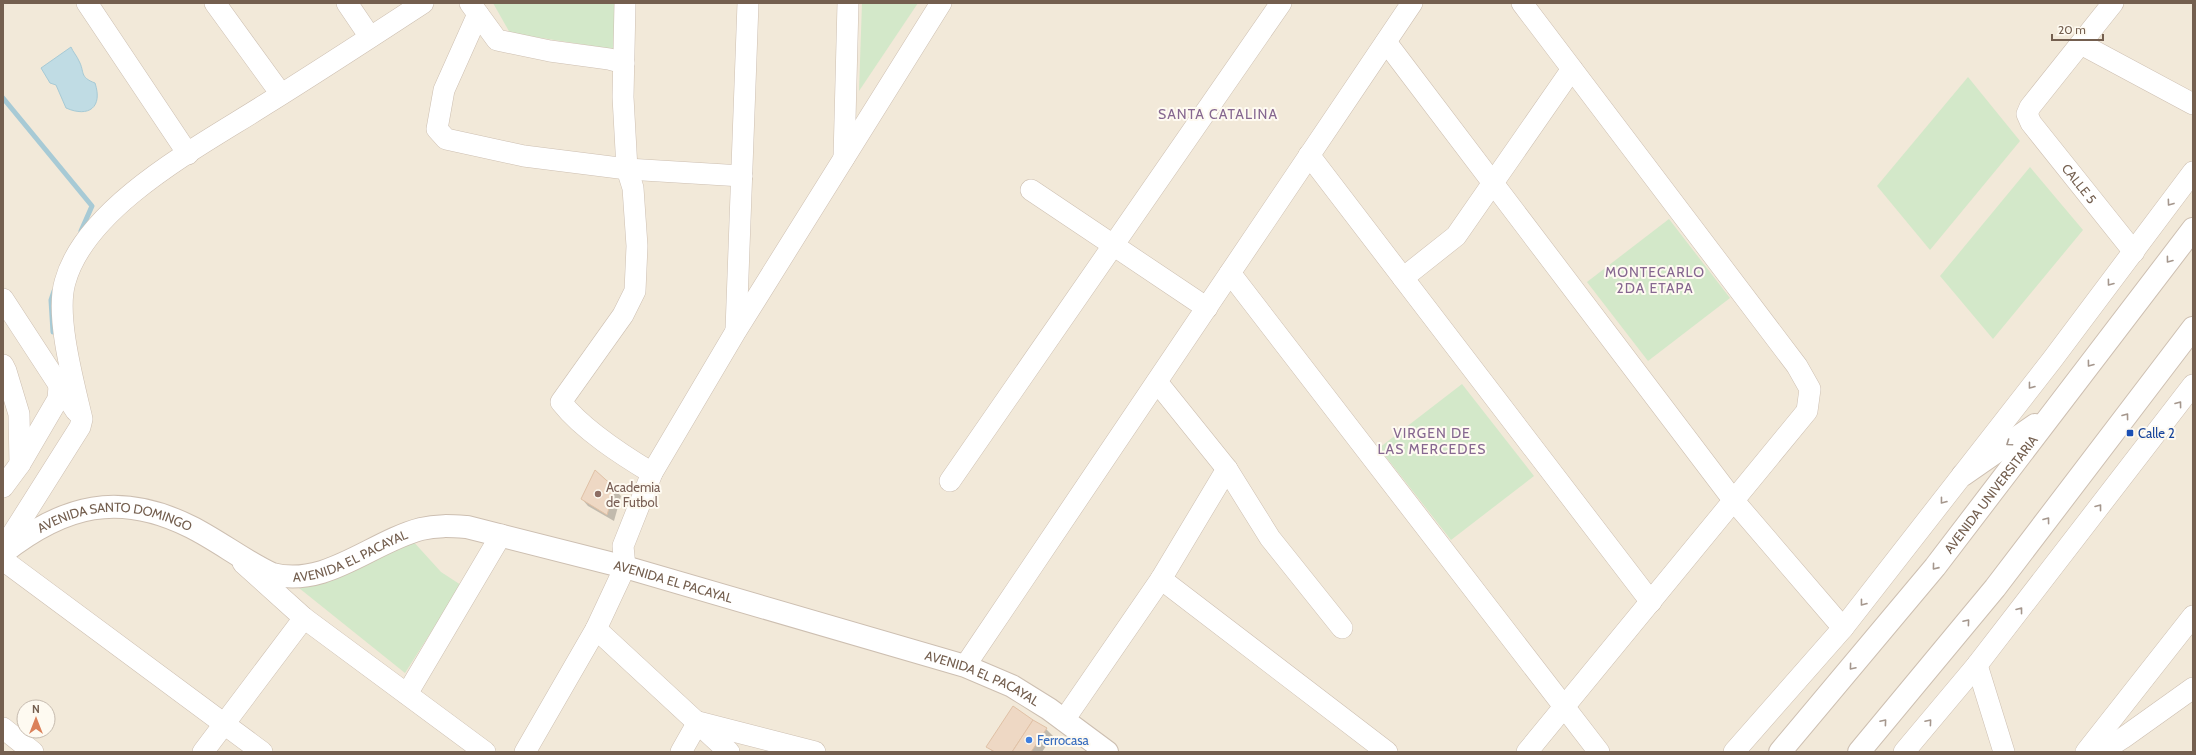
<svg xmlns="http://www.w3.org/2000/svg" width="2196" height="755" viewBox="0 0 2196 755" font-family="Cabin,sans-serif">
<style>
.residential{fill:#f2e9d9;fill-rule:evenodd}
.green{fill:#d3e8c9}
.water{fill:#c0dce4;stroke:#a7cad5}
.shadow{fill:#0003}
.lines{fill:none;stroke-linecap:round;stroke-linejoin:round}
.stream{stroke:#a7cad5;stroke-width:5}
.building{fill:#eed8c4;stroke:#e0c1a6}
.minor-casing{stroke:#cdbfb1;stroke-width:22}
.tertiary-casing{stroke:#cdbfb1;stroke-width:24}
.minor{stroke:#fff;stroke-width:21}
.tertiary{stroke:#fff;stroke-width:22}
.oneway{stroke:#a5978d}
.transit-dot{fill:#1a4fb4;stroke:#fefaf1;stroke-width:1.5}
.education-dot{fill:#8d6e63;stroke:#fefaf1;stroke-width:1.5}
.shop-dot{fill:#3f7fe0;stroke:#fefaf1;stroke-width:1.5}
.labels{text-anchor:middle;stroke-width:4;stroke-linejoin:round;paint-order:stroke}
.street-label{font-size:13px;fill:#745f4f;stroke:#fefaf1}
.transit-label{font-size:13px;fill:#164399;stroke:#fefaf1;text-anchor:start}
.education-label{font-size:13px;fill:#785e54;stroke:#fefaf1;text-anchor:start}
.shop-label{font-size:13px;fill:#366cbe;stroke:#fefaf1;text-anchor:start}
.neighbourhood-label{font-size:14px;letter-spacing:1px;fill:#866790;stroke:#fefaf1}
</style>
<rect width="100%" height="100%" fill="#fbf6ea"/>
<!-- residential -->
<path class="residential" d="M3 3H2193V752H3ZM24 707H48V731H24Z"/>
<!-- green -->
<g class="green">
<path d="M493 3H619L618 50 510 33Z"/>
<path d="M862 3H918L859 91Z"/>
<path d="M1968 77 2020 141 1930 250 1877 186Z"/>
<path d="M2030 167 2083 230 1993 339 1940 276Z"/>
<path d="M1669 219 1730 298 1648 361 1587 282Z"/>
<path d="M1462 384 1534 476 1451 540 1379 448Z"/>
<path d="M411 539 441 572 461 585 405 673 299 588Z"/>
</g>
<!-- water -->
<path class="water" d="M71 47C73 52 77 56 79 61 85 72 79 77 95 83 103 107 89 118 66 108L56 85 50 83 41 68Z"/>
<!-- shadow -->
<g class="shadow">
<path d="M614 489 621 496 614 521 588 506 582 499Z"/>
<path d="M1046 729 1053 736 1042 752H993L988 747Z"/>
</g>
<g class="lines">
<!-- stream -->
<g class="stream">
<path d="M3 98 92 206 81 231"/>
<path d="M53 332 51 300 54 291"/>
</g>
</g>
<!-- building -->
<g class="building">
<path d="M595 470 615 488 607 515 581 499Z"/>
<path d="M1013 706 1033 720 1012 752H995L986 747Z"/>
<path d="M1033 720 1047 728 1031 752H1012Z"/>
</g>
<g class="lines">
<defs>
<g id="minor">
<path d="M87 3 188 154"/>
<path d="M215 3 281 94"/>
<path d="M347 3 370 37"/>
<path d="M470 3 478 14 444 90 437 129 446 139 524 156 627 169 742 176"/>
<path d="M625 3 623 97 627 169 633 188 637 246 635 291 623 315 561 402C583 430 622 455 652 473"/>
<path d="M1522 3 1797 366 1810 389 1807 411 1527 752"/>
<path id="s1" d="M2113 3 2030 107 2027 114 2031 123 2134 252"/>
<path d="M478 14 497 40 550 51 609 59 624 63"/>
<path d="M1386 42 1734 501 1843 628"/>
<path d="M2081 44 2193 104"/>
<path d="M1309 155 1651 602"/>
<path d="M844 158 848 3"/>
<path d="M1031 190 1207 308"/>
<path d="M1230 273 1599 752"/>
<path d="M1403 278 1456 236 1572 69"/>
<path d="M3 299 76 411"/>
<path d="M736 330 748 3"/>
<path d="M3 365 6 371 19 414 20 464"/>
<path d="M1157 382 1227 469 1270 538 1342 628"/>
<path d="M950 481 1281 3"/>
<path d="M3 487 20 464 58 399 59 386"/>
<path d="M3 549 80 427 82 419C74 384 55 316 65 282 86 205 202 145 266 104 319 71 371 37 423 3"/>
<path d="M3 560 262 752"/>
<path d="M243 563 304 618 485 752"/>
<path d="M1161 579 1387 752"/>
<path d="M596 629 729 752"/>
<path d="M1977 665 2004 752"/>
<path d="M965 666 1412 3"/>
<path d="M407 694 501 535"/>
<path d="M1064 720 1161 579 1227 469"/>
<path d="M3 728 33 752"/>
<path d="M203 752 304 618"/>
<path d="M525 752 596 629 625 567 623 546 652 473 736 331 941 3"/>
<path d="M681 752 698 722 815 752"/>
<path d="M1734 752 1843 628 2052 360 2193 172"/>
<path d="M1904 752 1977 665 2193 385"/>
<path d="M2086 752 2193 616"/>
<path d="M2101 752 2123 738 2193 688"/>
</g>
<g id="tertiary">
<path d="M1963 475 2035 425"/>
<path id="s2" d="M3 553C64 505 119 491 191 527 219 541 244 561 272 574 326 588 371 542 421 529 437 525 451 526 467 527L625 567 965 666 1012 686 1049 709 1107 752"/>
<path id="s3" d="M1780 752 1935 567 2193 229"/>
<path d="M1859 752 1995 588 2193 328"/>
</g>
</defs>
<!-- minor casing -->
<use href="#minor" class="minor-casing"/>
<!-- tertiary casing -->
<use href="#tertiary" class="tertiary-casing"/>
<!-- minor -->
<use href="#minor" class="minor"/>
<!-- tertiary -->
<use href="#tertiary" class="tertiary"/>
</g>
<!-- one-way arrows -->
<defs><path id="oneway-chevron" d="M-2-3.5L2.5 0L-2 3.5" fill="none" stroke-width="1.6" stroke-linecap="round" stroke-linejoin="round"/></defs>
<g class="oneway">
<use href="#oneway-chevron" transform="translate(2170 203) rotate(126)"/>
<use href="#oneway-chevron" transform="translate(2169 260) rotate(127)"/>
<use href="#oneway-chevron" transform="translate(2110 283) rotate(127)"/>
<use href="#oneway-chevron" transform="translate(2090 364) rotate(127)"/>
<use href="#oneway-chevron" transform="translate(2031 386) rotate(128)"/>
<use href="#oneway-chevron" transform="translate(2179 404) rotate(-53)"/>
<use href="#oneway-chevron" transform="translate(2126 416) rotate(-53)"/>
<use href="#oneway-chevron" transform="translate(2009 443) rotate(145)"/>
<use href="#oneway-chevron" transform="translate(1943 501) rotate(128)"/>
<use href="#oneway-chevron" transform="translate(2099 507) rotate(-52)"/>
<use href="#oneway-chevron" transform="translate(2047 520) rotate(-53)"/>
<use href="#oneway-chevron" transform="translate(1935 567) rotate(129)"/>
<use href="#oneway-chevron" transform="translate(1863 603) rotate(128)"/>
<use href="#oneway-chevron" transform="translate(2020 610) rotate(-52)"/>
<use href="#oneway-chevron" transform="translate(1967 622) rotate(-50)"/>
<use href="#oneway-chevron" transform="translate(1852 667) rotate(130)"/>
<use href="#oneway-chevron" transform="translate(1884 722) rotate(-50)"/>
<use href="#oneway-chevron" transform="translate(1929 722) rotate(-50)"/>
</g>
<!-- markers -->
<rect class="transit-dot" x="2126" y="429" width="8" height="8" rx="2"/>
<circle class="education-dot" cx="598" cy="494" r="4"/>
<circle class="shop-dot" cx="1029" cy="740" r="4"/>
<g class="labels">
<!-- street labels -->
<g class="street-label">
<text dy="5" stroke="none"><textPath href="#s1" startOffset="228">CALLE 5</textPath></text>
<text dy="5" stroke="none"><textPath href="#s3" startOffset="333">AVENIDA UNIVERSITARIA</textPath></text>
<text dy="5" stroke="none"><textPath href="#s2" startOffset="123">AVENIDA SANTO DOMINGO</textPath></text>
<text dy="5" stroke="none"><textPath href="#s2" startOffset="379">AVENIDA EL PACAYAL</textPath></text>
<text dy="5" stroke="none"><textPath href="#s2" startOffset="715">AVENIDA EL PACAYAL</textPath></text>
<text dy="5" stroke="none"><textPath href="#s2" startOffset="1039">AVENIDA EL PACAYAL</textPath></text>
</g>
<!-- transit labels -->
<g class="transit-label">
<text x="2138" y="438">Calle 2</text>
</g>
<!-- education labels -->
<g class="education-label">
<text x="606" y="492">Academia<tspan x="606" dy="15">de Futbol</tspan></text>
</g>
<!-- shop labels -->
<g class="shop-label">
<text x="1037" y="745">Ferrocasa</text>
</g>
<!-- neighbourhood labels -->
<g class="neighbourhood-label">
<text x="1218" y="119">SANTA CATALINA</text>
<text x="1655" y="277">MONTECARLO<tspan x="1655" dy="16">2DA ETAPA</tspan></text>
<text x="1432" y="438">VIRGEN DE<tspan x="1432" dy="16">LAS MERCEDES</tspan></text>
</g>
</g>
<!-- border -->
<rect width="2196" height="755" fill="none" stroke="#745f4f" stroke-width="8"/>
<!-- north arrow -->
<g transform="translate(36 719)"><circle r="19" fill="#fefaf1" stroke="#c7bcb0"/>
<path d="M0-3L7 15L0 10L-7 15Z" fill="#db815a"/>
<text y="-6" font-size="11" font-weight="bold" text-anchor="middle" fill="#745f4f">N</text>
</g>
<!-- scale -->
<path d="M2052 34v6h51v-6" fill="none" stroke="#745f4f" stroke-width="2"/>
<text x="2058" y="34" font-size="12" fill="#745f4f" stroke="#fefaf1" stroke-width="3" paint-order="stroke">20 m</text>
</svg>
